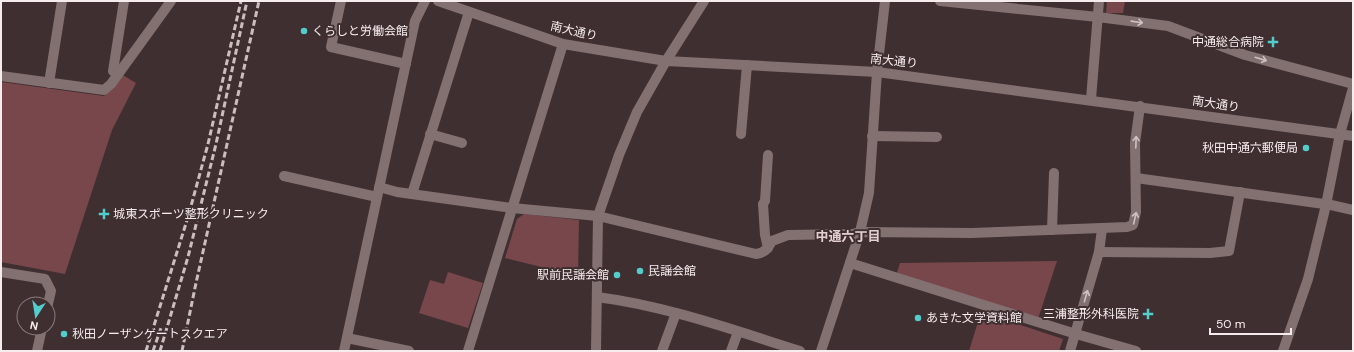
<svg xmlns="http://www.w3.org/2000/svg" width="1354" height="352" viewBox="0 0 1354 352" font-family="'DM Sans','Noto Sans JP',sans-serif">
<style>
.green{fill:#77474b}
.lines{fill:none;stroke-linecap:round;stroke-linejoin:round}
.minor{stroke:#837071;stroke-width:10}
.tertiary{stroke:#837071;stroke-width:10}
.rail{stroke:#cabebf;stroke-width:3;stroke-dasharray:6 3;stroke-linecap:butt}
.oneway{stroke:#cec1c2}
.poi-dot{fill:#52cdcc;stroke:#3f2f30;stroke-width:1.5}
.labels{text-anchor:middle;stroke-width:4;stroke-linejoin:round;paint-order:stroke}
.poi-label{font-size:12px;fill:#f7eced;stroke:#3f2f30;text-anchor:start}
.street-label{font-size:12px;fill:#f7eced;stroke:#3f2f30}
.neighbourhood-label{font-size:13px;font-weight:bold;fill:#e4cfd0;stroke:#3f2f30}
</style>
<rect width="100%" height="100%" fill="#3f2f30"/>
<!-- green -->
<g class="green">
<path d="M1107 1H1125L1123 13H1106Z"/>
<path d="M121 74 136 83 112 130 65 274 1 262V82L104 96 110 90Z"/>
<path d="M524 214 579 220 578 276 505 258 517 219Z"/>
<path d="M1057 261 1038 319 896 276 900 263Z"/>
<path d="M448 272 483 283 468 328 419 313 430 280 444 284Z"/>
<path d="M981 312 1063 339 1059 351H969Z"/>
</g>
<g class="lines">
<!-- minor -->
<g class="minor">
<path d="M341 1 331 47 406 64"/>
<path d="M940 1 1098 17 1168 26 1245 55 1353 84"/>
<path d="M877 72 885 1"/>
<path d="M118 74 113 71 124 1"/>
<path d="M1 76 104 90 111 84 171 1"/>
<path d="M49 83 62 1"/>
<path d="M1091 99 1099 1"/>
<path d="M430 134 462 143"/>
<path d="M741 134 747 65"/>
<path d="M872 136 937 137"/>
<path d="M768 155 765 201 763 204 765 235 768 248"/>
<path d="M284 176 377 197"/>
<path d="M1136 178 1331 205 1353 210"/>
<path d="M379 187 397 192 512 208 598 216 756 254C765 253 768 248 772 241L788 235 852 234 860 232 972 233 1127 227 1133 225 1136 212 1135 143 1140 106"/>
<path d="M412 194 469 12"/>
<path d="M1052 230 1054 173"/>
<path d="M1099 252 1210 253 1229 251 1240 192"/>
<path d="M850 263 1076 334 1136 351"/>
<path d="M597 297C667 306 733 330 800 351"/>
<path d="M596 351 598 216 619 155 637 112 666 61 704 1"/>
<path d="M662 351 676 313"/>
<path d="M731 351 738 332"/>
<path d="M1070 351 1099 252 1102 229"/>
</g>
<!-- tertiary -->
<g class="tertiary">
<path d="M438 1 563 44 666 61 877 72 1353 136"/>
<path d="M1 272 45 279 51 291 48 304"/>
<path d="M347 338 409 351"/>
<path d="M37 351 42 328"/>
<path d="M344 351 415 21 425 1"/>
<path d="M468 351 563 44"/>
<path d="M821 351 860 232 869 193 877 72"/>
<path d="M1283 351 1308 279 1326 205 1340 134 1353 88"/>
</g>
<!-- rail -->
<g class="rail">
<path d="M146 351 188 217 208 144 241 1"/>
<path d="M153 351 161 328"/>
<path d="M160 351 188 257 216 144 247 1"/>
<path d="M182 351 196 283 259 1"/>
</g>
</g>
<!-- one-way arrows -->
<defs><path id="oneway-shaft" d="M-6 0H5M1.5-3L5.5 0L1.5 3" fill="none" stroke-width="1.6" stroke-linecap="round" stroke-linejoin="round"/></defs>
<g class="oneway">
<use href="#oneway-shaft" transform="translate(1137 22) rotate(8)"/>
<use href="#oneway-shaft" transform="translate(1261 59) rotate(17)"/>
<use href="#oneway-shaft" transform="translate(1136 142) rotate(-88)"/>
<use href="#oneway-shaft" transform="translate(1135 218) rotate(-77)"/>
<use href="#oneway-shaft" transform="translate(1086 296) rotate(-74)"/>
</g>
<!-- markers -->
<g class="poi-dot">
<circle cx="304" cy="31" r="4"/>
<path d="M1271 36h4v4h4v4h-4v4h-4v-4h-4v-4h4z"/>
<circle cx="1306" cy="148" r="4"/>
<path d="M102 208h4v4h4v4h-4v4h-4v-4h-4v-4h4z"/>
<circle cx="640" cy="271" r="4"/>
<circle cx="617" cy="275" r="4"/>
<path d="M1146 308h4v4h4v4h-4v4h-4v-4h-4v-4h4z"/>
<circle cx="918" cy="318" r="4"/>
<circle cx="64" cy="334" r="4"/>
</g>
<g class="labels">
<!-- poi labels -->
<g class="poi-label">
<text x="312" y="35">くらしと労働会館</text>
<text x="1264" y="46" text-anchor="end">中通総合病院</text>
<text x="1298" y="152" text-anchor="end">秋田中通六郵便局</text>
<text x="113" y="218">城東スポーツ整形クリニック</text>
<text x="648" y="275">民謡会館</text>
<text x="609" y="279" text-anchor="end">駅前民謡会館</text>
<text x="1139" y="318" text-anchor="end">三浦整形外科医院</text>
<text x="926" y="322">あきた文学資料館</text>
<text x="72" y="338">秋田ノーザンゲートスクエア</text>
</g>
<!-- street labels -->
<g class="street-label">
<text transform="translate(574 31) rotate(13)" y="4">南大通り</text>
<text transform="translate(894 61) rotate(6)" y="4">南大通り</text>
<text transform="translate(1216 104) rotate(8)" y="4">南大通り</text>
</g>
<!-- neighbourhood labels -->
<g class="neighbourhood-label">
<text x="848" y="241">中通六丁目</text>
</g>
</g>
<!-- border -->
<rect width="1354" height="352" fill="none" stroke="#f7eced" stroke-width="4"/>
<!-- north arrow -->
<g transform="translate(36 316) rotate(192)"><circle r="19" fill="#3f2f30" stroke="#897b7c"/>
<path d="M0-3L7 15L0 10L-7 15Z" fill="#52cdcc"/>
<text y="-6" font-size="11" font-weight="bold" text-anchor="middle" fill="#f7eced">N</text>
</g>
<!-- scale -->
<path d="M1210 328v6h81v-6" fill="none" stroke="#f7eced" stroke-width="2"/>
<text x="1216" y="328" font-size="12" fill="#f7eced" stroke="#3f2f30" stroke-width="3" paint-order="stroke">50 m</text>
</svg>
